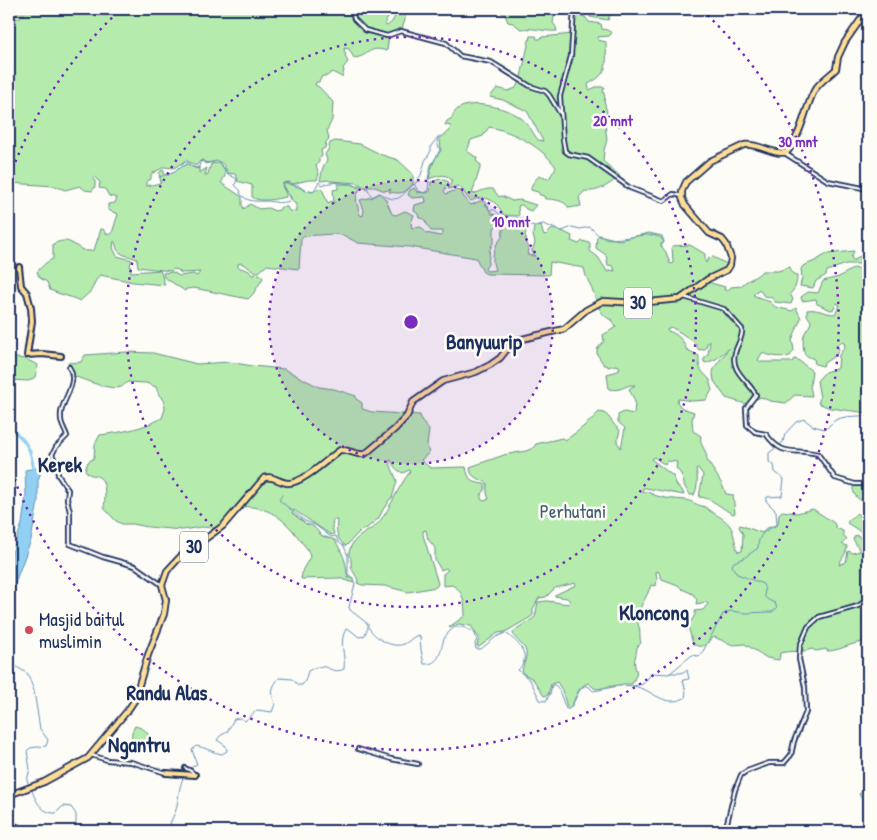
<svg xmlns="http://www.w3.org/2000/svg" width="877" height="840" viewBox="0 0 877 840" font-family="'Patrick Hand',sans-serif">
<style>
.green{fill:#b5ecae;stroke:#688e86}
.water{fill:#92d0f3;stroke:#6290b7}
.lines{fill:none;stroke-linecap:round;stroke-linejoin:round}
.stream{stroke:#6290b7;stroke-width:1}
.river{stroke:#92d0f3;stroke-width:3}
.minor-casing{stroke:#1b2f5e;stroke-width:6}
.major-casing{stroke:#1b2f5e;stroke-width:8}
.highway-casing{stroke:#1b2f5e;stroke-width:8}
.minor{stroke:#fdfcf7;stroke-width:2.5}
.major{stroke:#fedd96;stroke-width:4}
.highway{stroke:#fedd96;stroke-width:4.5}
.ring{fill:none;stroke:#7b2cbf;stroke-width:2.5;stroke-dasharray:2.5 5}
.poi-dot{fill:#d1495b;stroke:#fdfcf7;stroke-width:2}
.labels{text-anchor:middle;stroke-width:5;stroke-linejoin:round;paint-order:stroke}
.shield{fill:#fdfcf7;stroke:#5f6c8c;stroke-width:1}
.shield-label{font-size:18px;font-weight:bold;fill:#1b2f5e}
.park-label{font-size:19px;fill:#425e72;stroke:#fdfcf7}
.poi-label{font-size:19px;fill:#1b2f5e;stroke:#fdfcf7;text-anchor:start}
.quarter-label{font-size:21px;font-weight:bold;fill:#1b2f5e;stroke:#fdfcf7}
.centre{fill:#7b2cbf;stroke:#fdfcf7;stroke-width:2.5}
.ring-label{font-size:15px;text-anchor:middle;font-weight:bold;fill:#7b2cbf;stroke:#fdfcf7;stroke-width:5;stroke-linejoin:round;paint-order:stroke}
</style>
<rect width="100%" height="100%" fill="#fdfcf7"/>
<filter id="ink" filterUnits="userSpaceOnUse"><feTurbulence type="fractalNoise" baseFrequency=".02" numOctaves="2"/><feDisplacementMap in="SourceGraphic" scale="10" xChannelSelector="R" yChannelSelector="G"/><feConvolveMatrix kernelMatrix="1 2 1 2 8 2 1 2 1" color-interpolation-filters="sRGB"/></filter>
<g filter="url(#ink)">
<!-- green -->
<g class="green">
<path d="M9 9H395L385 22V25L387 26 392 22 399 9H405V20L402 29 389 34 387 51C367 45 371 56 354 58L349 49 344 48 346 58 348 62 343 68 344 71 342 77 332 72 327 76H322L319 82H316L315 85 319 87 333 102 332 120 327 130 329 139 326 142 325 148 321 150 322 156 319 159V162L316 166 319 174 317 180H308L292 184 289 182 283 183 282 186 286 194V197C275 199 261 203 252 197V185L237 181 238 179 235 174 228 173C219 152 214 167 200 161L196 166 186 160 174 168 164 167 151 174V179L146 182V186L161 183 159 173 162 170 164 171V174L168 175 187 164 196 168 199 167V173L207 168 205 175 208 174 211 164 219 163 225 169V176L221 183 242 197V205L244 209 250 204 259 209 268 208 275 211 279 210 281 207H287L289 211 296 212V204L294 203 284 188V183C294 184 303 190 312 192L320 188 323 191 328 204 331 201 334 203 333 190 338 189V184H353L360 189C353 199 358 205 360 215L363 216 364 210 360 200 373 197 380 193 386 200 392 214 396 215 405 211 414 215 411 223 412 228 421 227 426 233 440 236 443 234V231H431L424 219 419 218 418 214 414 211 415 205 426 202 425 197 412 198 408 195 410 190 414 188 417 192 427 193 430 191 431 182 441 179 449 182 444 191 446 194 456 190 462 191 463 196 471 205 480 201H484L492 214 498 215 499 217 496 219 504 223 498 225 494 228V241L490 249 488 264 485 269 487 271 495 270 493 263V255L496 245 502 237 503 230 506 224C514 222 520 218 528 223L525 235 529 250 527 255 535 256 532 251 535 243 533 235 534 227 541 225 543 234 546 235 552 229 564 232 572 236 571 241 579 244 582 241 590 243V251L598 257 608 273 610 270 615 271 613 266 608 265 606 255 596 248 597 237 599 235 619 240 649 233 662 236 664 242 661 246 666 252 670 264 673 263V261L672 246 690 245 705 254V261L706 263 709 258 713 257 727 264 725 269 707 282 725 287 724 290H728L731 287 741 286C746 280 756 278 762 271H778L790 267 792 273 797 276C797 284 795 289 790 294L793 299 791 304 775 302 771 297 764 296 759 289 753 295 770 302 775 307 792 311 796 308 801 318 792 340 794 350 790 356C781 358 770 356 762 353L758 360 761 362H792L794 359 798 360 812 371 810 386 812 396 795 395 786 403 770 401 761 397 746 404 726 398 714 381 713 374 714 368 729 348 716 359 706 363 704 362V359L708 354 710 342H708L705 349 699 350C696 347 696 343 692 341 685 335 678 331 671 327L667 329 668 331C676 333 685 341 686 349L699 356C698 370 702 371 710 380V384L712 390 706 400 693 401 678 399 677 402 682 408 694 412 692 419 693 431 701 436C700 443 702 445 705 451 707 455 706 459 708 462 715 473 722 482 726 494L733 495 735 513 733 514C722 509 711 497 699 497L703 475 698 468 696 469C698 478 698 487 694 495H690L685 487 681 474 676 468 677 462 667 461 665 465 654 457 651 459 673 476 677 486 682 490 684 495 646 488H643L642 492C648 491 651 494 657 496 667 499 676 499 686 500 692 501 696 505 705 507 712 514 724 517 730 526 734 531 735 545 738 552L742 551 743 534 739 527 740 525 762 533 765 529 778 524 779 514 782 511 797 513 813 509 834 523 836 528 843 531V535L847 539 842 544 847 546C847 553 841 559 839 565L846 562 848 551 853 553 860 551 853 539 856 535 862 539 865 536 858 530 847 523 849 520 857 513 864 523H868V642C852 641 842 651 827 651L826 649 816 651 812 649C801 653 791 650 780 653L779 660 767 658 745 644 733 645 714 637C708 643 703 650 693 644L688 626 695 615V611L703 610 708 604 706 602 696 604 697 600 693 594 682 589 678 585 662 579 658 571 656 572 657 580 656 586 651 585C648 593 646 597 642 604 639 609 639 618 638 624 641 630 639 637 641 643L637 647C636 660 632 659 637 673L632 684H623L597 689 594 688 588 683C575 688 577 700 569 708L567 707 562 690 557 682 551 684 548 695 544 696 533 679 522 673C522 664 529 658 525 649 522 643 515 640 513 633 519 625 528 623 535 617L538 602 547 601 569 604 570 601 567 598 555 596V595L576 585 575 583 555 588 546 597 539 598 533 609V615L531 617 505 632 498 633 479 647 477 646 479 638 471 626 459 624 450 628 449 627 465 616C465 604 464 591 452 585L443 586V574L448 570 446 568 441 570 435 560V548L428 539 426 530 423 531V535L437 580 438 584 436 587 408 592 385 586 362 585 357 583 358 580C353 569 351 572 351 560 351 556 348 557 349 552 353 534 371 533 380 521 392 506 397 488 410 472L409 470 403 473C396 470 394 467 391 460L389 461 397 481 392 498 388 501V504L384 508 378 519 367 528 361 530 346 546C336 540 336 530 337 520H333L332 526 334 534 331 535 297 512 294 510 292 513 306 524 313 526 322 536 335 540C342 553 346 559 347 574L353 578 354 583 339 578 301 579 303 569 310 557 308 550C293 531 283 514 258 508 251 506 245 508 239 504L221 525 215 528 201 527 182 530 148 527 133 524H122L116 521 104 508C105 500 107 482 99 477 93 474 90 477 85 470L88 462 94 458 95 444 100 435C123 432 141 429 162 418L165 409 164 400 159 395 156 387 146 383 127 382C125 384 123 386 121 387 112 391 84 380 74 376L68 363 81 362 85 355 127 352 153 353 197 364 229 362 252 366 284 369 319 387 334 389 356 396V399L362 403V409L372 412 420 415 422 422 429 430 427 446 429 453 421 460 430 468 466 467C468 480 472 483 485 484V490L481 495V499L484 501 489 499 487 493V483C480 478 470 479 470 467L504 455 526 451 533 448 536 444 562 438 565 440C577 433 589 422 599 412 611 413 611 425 620 430L617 442 621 448 625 428 618 422V415L624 412 634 414 635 401 629 389 635 385C625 384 622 392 609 389L607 374 618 371 620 368 619 366 615 365 608 367 607 365H604L597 354V349L604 341 603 335 616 327 612 320C599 316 597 302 593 291 589 281 586 279 584 268L550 262 549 275 487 274 483 272 476 258 410 247 358 243 343 235 333 234 303 236 301 239 299 269 267 265 259 272H256L241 263 238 264V267L249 271 252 275 260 274 263 278 253 294 248 299 194 288 186 289 185 291 164 277 163 273 173 272 179 276 193 274 197 276 200 272 181 273 178 270 173 269 171 271 138 267 137 259C130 256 121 256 117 249 116 246 116 243 114 241L113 248 117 256 132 260 130 265 131 272 160 270 165 285 133 282 100 275 96 280 91 291 80 301C71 296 60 295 50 290L47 282 40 278 37 272C40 268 47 261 53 259V244C75 233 76 256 94 250L101 229H103L108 235 112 233 118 214 108 210V204L115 203 117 198 109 196 105 189 99 188 100 182 94 177 93 179 95 181V187L92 191 85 190 80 186 65 190 55 186 9 183V35H12L9 33V18H20L25 14 9 16Z"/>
<path d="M497 9H555L553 23 556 27 557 31C544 32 533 27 521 29L513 23 508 22 505 15Z"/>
<path d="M587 9H634L635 11V13L610 14 608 20 590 17V11Z"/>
<path d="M575 13 585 17 589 22 601 24 602 29 607 30 612 33 609 36 598 37V40L606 42C606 64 610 73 588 84L589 90 596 87H605L603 90 605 98 604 101 607 112 604 116 607 140 604 150 603 161 620 176C610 184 598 193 585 191L579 197 581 206 569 208C565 200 553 199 545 199L544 196 540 195 538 192 531 190C531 184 535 180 539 176L549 179 556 167C542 147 513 131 489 127L483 136 471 140 467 151 477 158 476 161 481 165 472 194C479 193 484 188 493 189L499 197 502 196 512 201 520 200 536 205 531 211 526 209 522 205H519L518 208 519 214 518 216 503 215C498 202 486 193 471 201 465 197 465 190 458 186L448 189 452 181C446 171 436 177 428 179L431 165 441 150 440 137C446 133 449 135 451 126L445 125 447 121 452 118C457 94 508 107 521 118 529 124 532 132 538 140L543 141 527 111 503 100 490 97 497 88 508 91 516 88 521 77 530 36H536L537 39H540L542 37 573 34Z"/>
<path d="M335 141 360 144 382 155 398 160 413 174V184C403 194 403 194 389 192L391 189 385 191 375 187H365L357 183 330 181 328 180 320 181 323 167 327 160 325 154 328 150 330 143Z"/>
<path d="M854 251 851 258 853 260H855L858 257 868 255V267L864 264H846L827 271 826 275 816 281 813 288 800 286 802 278 801 269 803 266 815 261 827 254Z"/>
<path d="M854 268 868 272V413L830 408 818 403 820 398 817 381 825 372 838 368 839 355 845 347 844 343 841 342 837 345 839 349 836 355 824 363 823 366 815 364 814 359 805 355C803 348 802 339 805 333 807 328 810 327 811 321L807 315V310C817 308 825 314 835 314L840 305 836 303 834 309 831 310 817 304 816 299 802 301 801 297 808 292 818 293 823 281 839 277Z"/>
<path d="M9 357 25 359 38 365 35 377 29 381 9 380Z"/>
<path d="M853 485H868L867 509 865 508 863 501C856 499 852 492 853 485Z"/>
<path d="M135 726C144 728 153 734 146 743L131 744 132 732Z"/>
<path d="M868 788V811H862L864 803 859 794Z"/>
</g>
<!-- water -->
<path class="water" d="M43 467 38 480V502L31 540 15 583 9 619V561L22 524 26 495 25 470Z"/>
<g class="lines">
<!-- stream -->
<g class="stream">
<path d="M159 177 175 172 185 162 189 163 192 167 198 169 201 160 204 161 205 164 218 161 228 174 237 179 235 185 241 191 240 193C247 203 257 201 268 201 276 202 281 204 289 201L291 197 283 188V184L288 182 291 185H298L305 191 310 190 313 192 319 182 322 185C338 179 352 185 368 189L372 197 380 193C399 206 401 195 414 184L418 191 425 193 428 191C429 172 431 166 440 150L437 142 439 136"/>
<path d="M415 184 421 175 425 161 431 151V146L438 137"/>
<path d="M485 205H488L489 210H495C503 220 513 217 525 218L526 224 535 226 543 224 562 231 572 227 580 229 589 227C595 230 597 236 604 238 620 242 650 229 662 239L664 242 660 245"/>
<path d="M369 628C375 638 392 649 404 644 409 642 412 637 418 635L420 637 421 650 424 664C441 665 440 650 444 639 446 634 451 630 455 627H463L474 632 477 639 475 644 476 649H481L496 637 505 633C514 638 529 652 523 663 522 666 520 668 518 670L530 680 540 700 546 701 550 694 552 685H555L558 688 566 709H569C576 702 576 692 584 686H588L593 691C607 689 619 684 633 686 655 690 662 708 685 698L686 692 683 680 689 679 687 670 681 673H670"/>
<path d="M9 662 28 674 34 691 40 729 48 740 46 746 30 748 27 751 30 769 27 780 29 785"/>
<path d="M633 686 643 684 652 673 669 674 692 655 697 656 701 655 723 614 731 611 745 613 772 612 777 608 775 603C758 596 768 595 763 584L737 574 732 566 734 562 744 558 758 548C758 534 765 531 777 525L776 511 766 501 767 497 782 496 784 479 775 472 774 465 769 462V453L783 442 785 434 796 422 804 419 813 426 825 429C829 427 831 423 834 421 843 415 859 417 868 415"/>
<path d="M31 788C35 800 42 814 56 813L63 806 71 807 76 814V831"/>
<path d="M170 831C168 821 176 815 177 805 180 789 180 772 197 764L192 750 196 746C205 747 213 753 222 754L227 751 226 746 217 740 220 736 227 732 234 719 240 718 245 721 257 710 272 712 275 704C271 692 271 688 279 678L292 679 298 685H302L305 681 308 671C328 659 329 676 344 669 346 654 338 643 346 629H349L359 637 364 636 368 628V624L350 610 349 607 355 584 352 578H348V556L344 546 338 542 336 536 331 537 315 525 305 521 279 500 282 495"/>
</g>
<!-- river -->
<path class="river" d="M9 428C28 440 32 452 34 473"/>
<defs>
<g id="minor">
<path d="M355 9 353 14 354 19 365 30 387 36 401 31 446 43 460 56 491 62 530 86 545 91 549 95 560 113"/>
<path d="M574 9 571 56 560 96 563 140 565 151 569 154 588 158 630 188 664 201 673 194 682 196"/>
<path d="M786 154 828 181 868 189"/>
<path d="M684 297 724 309 742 329C743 338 737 345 735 353 730 371 748 380 756 395L746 408 747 425 755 432 766 434C783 458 793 448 818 454L835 478 855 484H868"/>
<path d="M69 367C79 382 63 398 61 413 60 425 64 427 67 436L56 447 52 455 57 463 58 475 68 490 67 499 70 512V544L103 557 135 566 162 585"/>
<path d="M358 749 391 759 418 764"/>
<path d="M91 755 107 760 131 762 166 773"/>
<path d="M185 768 191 771 194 774"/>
<path d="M729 831 727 823 735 790 741 775 747 771 769 763H784L791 755 794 741 806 712 805 687 799 659 800 646 808 627 819 617 858 606 868 599"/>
</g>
<g id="major">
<path d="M19 267 21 286 27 293 31 308 32 321 27 355 42 354 61 356"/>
<path d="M166 773 195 775"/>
<path d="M9 823 24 831"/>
</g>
<path id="highway" d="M9 795 44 782 88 758 128 710 134 701 148 655 164 614 166 600 162 585 167 571 180 557 223 526 264 478C273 475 278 482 287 483 301 485 329 458 340 450 349 449 356 456 365 454L395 429 407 416 413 402 443 381 476 372 490 365 500 358 512 343 518 340 564 329 586 310 603 301 638 303 680 299 708 279 727 270 730 265 731 258 726 244 722 239 709 233 685 205 682 198V191L686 182 710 161 744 145C759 143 774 156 787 152 801 136 805 109 814 91 819 82 829 76 836 69L838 57 845 42 868 9"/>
</defs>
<!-- minor casing -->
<use href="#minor" class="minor-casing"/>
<!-- major casing -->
<use href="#major" class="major-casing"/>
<!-- highway casing -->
<use href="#highway" class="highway-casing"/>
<!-- minor -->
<use href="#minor" class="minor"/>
<!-- major -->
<use href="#major" class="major"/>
<!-- highway -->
<use href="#highway" class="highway"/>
</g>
</g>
<!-- distance rings -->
<circle cx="411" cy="322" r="142" fill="#7b2cbf" fill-opacity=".12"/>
<g class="ring">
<circle cx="411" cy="322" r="142"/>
<circle cx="411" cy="322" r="285"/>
<path d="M10 176A427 427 0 0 1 120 10M702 10A427 427 0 1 1 10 468"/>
</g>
<!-- markers -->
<circle class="poi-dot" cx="29" cy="630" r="5"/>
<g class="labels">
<!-- shield labels -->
<g class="shield">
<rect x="624" y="287.5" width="28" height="31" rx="4"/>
<rect x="180" y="531.5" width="28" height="31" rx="4"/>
</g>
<g class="shield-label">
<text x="638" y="309">30</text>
<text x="194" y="553">30</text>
</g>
<!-- park labels -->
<g class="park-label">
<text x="573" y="518">Perhutani</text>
</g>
<!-- poi labels -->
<g class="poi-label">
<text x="39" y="626">Masjid baitul<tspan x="39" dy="22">muslimin</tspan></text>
</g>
<!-- quarter labels -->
<g class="quarter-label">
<text x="484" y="349">Banyuurip</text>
<text x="60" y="472">Kerek</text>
<text x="654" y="620">Kloncong</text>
<text x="167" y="700">Randu Alas</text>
<text x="139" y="752">Ngantru</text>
</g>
</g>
<circle cx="411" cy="322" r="8" class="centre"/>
<g class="ring-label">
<text x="613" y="126">20 mnt</text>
<text x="798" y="147">30 mnt</text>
<text x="511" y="227">10 mnt</text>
</g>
<!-- margin -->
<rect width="877" height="840" fill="none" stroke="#fdfcf7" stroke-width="30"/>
<rect x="15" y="15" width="847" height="810" fill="none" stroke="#1b2f5e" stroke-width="2" filter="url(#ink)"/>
</svg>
